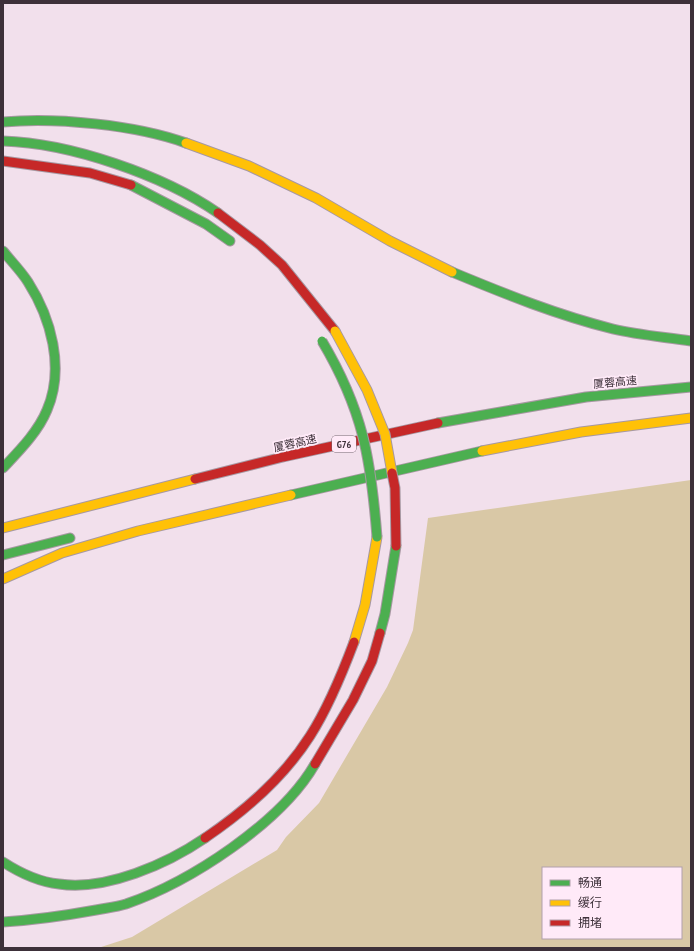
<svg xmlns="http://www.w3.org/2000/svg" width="694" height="951" viewBox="0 0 694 951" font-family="'PT Sans Narrow','Noto Sans SC',sans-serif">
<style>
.green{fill:#d9c8a6;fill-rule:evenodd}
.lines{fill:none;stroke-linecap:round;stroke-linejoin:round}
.fast-casing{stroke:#a798a2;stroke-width:11}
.slow-casing{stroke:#a798a2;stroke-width:11}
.jam-casing{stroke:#a798a2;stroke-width:11}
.fast{stroke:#4caf50;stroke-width:9}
.slow{stroke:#ffc107;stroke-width:9}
.jam{stroke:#c62828;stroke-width:9}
.fast-bridge-casing{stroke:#a798a2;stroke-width:11;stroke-linecap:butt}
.slow-bridge-casing{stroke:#a798a2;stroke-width:11;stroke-linecap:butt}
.jam-bridge-casing{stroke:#a798a2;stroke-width:11;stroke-linecap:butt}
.fast-bridge{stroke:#4caf50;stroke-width:9}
.slow-bridge{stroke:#ffc107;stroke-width:9}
.jam-bridge{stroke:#c62828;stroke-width:9}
.labels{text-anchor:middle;stroke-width:3.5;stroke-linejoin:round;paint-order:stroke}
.shield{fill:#ffeaf8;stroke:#776872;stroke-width:1}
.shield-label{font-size:10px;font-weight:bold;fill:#3d3039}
.street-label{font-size:11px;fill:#3d3039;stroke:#ffeaf8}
</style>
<rect width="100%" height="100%" fill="#f2e0ec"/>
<!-- green -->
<path class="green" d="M691 480V948H98L132 937 277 850 286 837 319 803 387 687 408 643 413 630 428 518ZM543 868H681V938H543Z"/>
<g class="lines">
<defs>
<g id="fast">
<path d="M3 122C56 117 136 125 186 143"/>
<path d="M3 141C70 143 163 175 218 213"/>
<path d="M131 185 206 224 230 241"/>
<path d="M3 251C11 261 21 271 28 282 51 318 65 368 47 410 38 432 19 451 3 468"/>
<path d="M452 272C505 294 557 315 613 329 638 335 665 337 691 341"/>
<path d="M438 423 586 397 691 387"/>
<path d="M291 495 482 451"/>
<path d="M3 555 70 538"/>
<path d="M380 633 385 614 396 546"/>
<path d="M3 862C20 873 39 882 59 884 106 891 167 864 205 838"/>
<path d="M3 922C36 920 63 916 96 910 106 908 116 907 126 904 190 882 281 823 315 764"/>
</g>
<g id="slow">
<path d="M186 143 249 166 316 198 390 241 452 272"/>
<path d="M482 451 581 432 691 418"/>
<path d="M3 528 195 479"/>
<path d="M3 579 62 553 138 531 291 495"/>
<path d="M354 642 365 605 377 537"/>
</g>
<g id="jam">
<path d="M3 161 90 173 131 185"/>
<path d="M218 213 260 245 282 265 335 331"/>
<path d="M195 479 283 457 438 423"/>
<path d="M315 764 353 700 372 661 380 633"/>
<path d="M205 838C245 811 284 777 310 736 328 708 342 674 354 642"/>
</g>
</defs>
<!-- fast casing -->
<use href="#fast" class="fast-casing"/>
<!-- slow casing -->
<use href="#slow" class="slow-casing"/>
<!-- jam casing -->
<use href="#jam" class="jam-casing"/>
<!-- fast -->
<use href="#fast" class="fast"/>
<!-- slow -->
<use href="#slow" class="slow"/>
<!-- jam -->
<use href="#jam" class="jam"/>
<defs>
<path id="fast-bridge" d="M322 341C363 410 371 459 377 537"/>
<path id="slow-bridge" d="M335 331 367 390 385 434 392 473"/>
<path id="jam-bridge" d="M392 473 395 488 396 546"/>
</defs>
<!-- fast-bridge casing -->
<use href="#fast-bridge" class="fast-bridge-casing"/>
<!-- slow-bridge casing -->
<use href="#slow-bridge" class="slow-bridge-casing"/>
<!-- jam-bridge casing -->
<use href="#jam-bridge" class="jam-bridge-casing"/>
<!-- fast-bridge -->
<use href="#fast-bridge" class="fast-bridge"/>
<!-- slow-bridge -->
<use href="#slow-bridge" class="slow-bridge"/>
<!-- jam-bridge -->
<use href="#jam-bridge" class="jam-bridge"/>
</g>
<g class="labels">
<!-- shield labels -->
<rect class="shield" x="332" y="436" width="24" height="16" rx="3"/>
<g class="shield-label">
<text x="344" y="448">G76</text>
</g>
<!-- street labels -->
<g class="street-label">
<text transform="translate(615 382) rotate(-5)" y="4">厦蓉高速</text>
<text transform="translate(295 443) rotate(-13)" y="4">厦蓉高速</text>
</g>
</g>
<!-- border -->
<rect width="694" height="951" fill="none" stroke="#3d3039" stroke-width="8"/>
<!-- legend -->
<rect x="542" y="867" width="140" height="72" fill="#ffeaf8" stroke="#b1a0ac"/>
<rect x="550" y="880" width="20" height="6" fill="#4caf50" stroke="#b1a0ac"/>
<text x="578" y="887" font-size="12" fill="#3d3039">畅通</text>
<rect x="550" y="900" width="20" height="6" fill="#ffc107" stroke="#b1a0ac"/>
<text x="578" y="907" font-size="12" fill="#3d3039">缓行</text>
<rect x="550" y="920" width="20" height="6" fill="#c62828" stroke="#b1a0ac"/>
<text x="578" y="927" font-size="12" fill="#3d3039">拥堵</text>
</svg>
